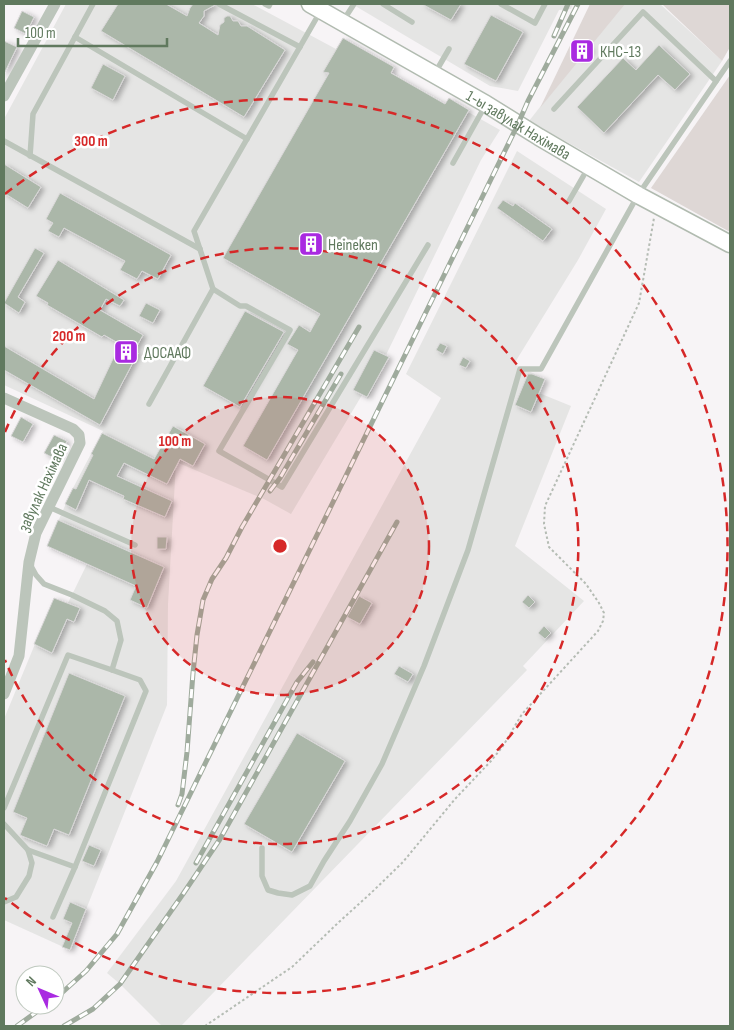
<svg xmlns="http://www.w3.org/2000/svg" width="734" height="1030" viewBox="0 0 734 1030" font-family="'Sofia Sans Condensed',sans-serif">
<style>
.built{fill:#e5e5e4}
.green{fill:#ded7d5}
.building{fill:#abb7a9;stroke:#d9d7d8;filter:url(#shadow)}
.lines{fill:none;stroke-linecap:round;stroke-linejoin:round}
.secondary-casing{stroke:#b1bbb0;stroke-width:19}
.path{stroke:#b5bcb4;stroke-width:2;stroke-dasharray:2.5 2.5;stroke-linecap:butt}
.lane{stroke:#bcc5bb;stroke-width:5.5}
.street{stroke:#bcc5bb;stroke-width:11}
.secondary{stroke:#fff;stroke-width:16}
.rail-casing{stroke:#9fab9d;stroke-width:5}
.rail{stroke:#fff;stroke-width:3;stroke-dasharray:9;stroke-linecap:butt}
.ring{fill:none;stroke:#d62828;stroke-width:2.5;stroke-dasharray:9 6}
.labels{text-anchor:middle;stroke-width:5;stroke-linejoin:round;paint-order:stroke}
.poi-label{font-size:16px;fill:#60795e;stroke:#fff;text-anchor:start}
.street-label{font-size:16px;fill:#60795e;stroke:#fff}
.centre{fill:#d62828;stroke:#fff;stroke-width:2.5}
.ring-label{font-size:15px;text-anchor:middle;font-weight:bold;fill:#d62828;stroke:#fff;stroke-width:5;stroke-linejoin:round;paint-order:stroke}
</style>
<defs>
<filter id="shadow"><feDropShadow dx="3.5" dy="2" stdDeviation="2.5" flood-color="#0004"/></filter>
</defs>
<rect width="100%" height="100%" fill="#f7f4f6"/>
<!-- built -->
<g class="built">
<path d="M66 4H252L336 49 343 38 394 67 391 73 445 104 449 98 469 110 468 112 500 130 481 160 386 355 389 357 368 399 362 395 291 514 264 499 176 462 168 604 167 705 70 950 4 920V719L54 598 68 603 87 564 47 546 73 488 103 431 4 385V119Z"/>
<path d="M352 4H573L571 9 559 10 518 91 490 86Z"/>
<path d="M621 4H660L722 61 639 182 529 121Z"/>
<path d="M517 151 606 209 578 260 514 364 545 379 539 393 571 406 515 546 584 601 523 666 527 670 181 1026H162L120 984 107 973 176 881 441 398 406 374Z"/>
</g>
<!-- green -->
<g class="green">
<path d="M590 4H625L540 108Z"/>
<path d="M662 4H730V47L722 61Z"/>
<path d="M730 75V232L651 188Z"/>
</g>
<!-- building -->
<g class="building">
<path d="M118 4H166L187 16 190 8 193 4H214L215 5 204 11V16L199 23 218 35 220 25 224 22V18L227 16H230L233 21H238L241 26H247L285 50 244 117 101 31Z"/>
<path d="M422 4H461L451 20Z"/>
<path d="M22 11 34 17 26 34 14 28Z"/>
<path d="M491 15 523 32 496 81 464 64Z"/>
<path d="M343 38 394 67 391 73 445 104 449 98 469 110 267 460 243 446 298 350 287 344 299 325 310 332 320 314 223 258 329 73 323 72Z"/>
<path d="M4 41 17 47 4 74Z"/>
<path d="M584 43 591 50 581 59 574 52Z"/>
<path d="M659 45 690 74 675 90 658 75 604 133 577 107 623 58 636 70Z"/>
<path d="M103 64 125 76 113 100 91 88Z"/>
<path d="M4 164 41 187 28 208 4 193Z"/>
<path d="M60 193 171 255 158 279 142 271 137 279 120 270 125 261 64 228 59 237 48 231 53 223 46 219Z"/>
<path d="M503 200 513 206 515 203 552 229 543 241 497 208Z"/>
<path d="M35 248 44 253 18 297 25 302 19 313 4 303Z"/>
<path d="M58 260 124 300 120 306 106 299 100 310 143 335 134 351 138 353 100 425 4 370V346L94 399 120 344 104 335 102 337 47 305 48 303 36 296Z"/>
<path d="M146 303 160 310 153 323 139 316Z"/>
<path d="M245 311 284 332 240 407 203 386Z"/>
<path d="M440 343 447 346 443 354 436 350Z"/>
<path d="M374 350 389 357 367 397 353 390Z"/>
<path d="M463 357 470 361 466 368 459 365Z"/>
<path d="M528 374H532L545 379 531 412 515 405Z"/>
<path d="M21 417 33 424 23 442 11 436Z"/>
<path d="M173 426 205 444 193 466 180 459 167 484 124 463 117 476 172 501 165 517 123 499 124 496 89 480 76 510 65 504 73 488 76 489 93 455 91 454 102 433 154 459Z"/>
<path d="M54 435 67 441 57 460 44 453Z"/>
<path d="M58 520 164 567 147 608 130 600 136 586 47 546Z"/>
<path d="M157 537H167L166 549H157Z"/>
<path d="M528 595 535 602 529 608 522 602Z"/>
<path d="M359 596 372 603 360 624 347 617Z"/>
<path d="M54 598 80 608 74 622 67 619 52 653 34 644Z"/>
<path d="M544 626 551 633 545 639 538 633Z"/>
<path d="M399 666 413 674 408 682 394 674Z"/>
<path d="M69 673 125 696 69 835 54 829 47 846 22 836 20 835 27 818 13 812Z"/>
<path d="M297 733 345 761 292 852 244 824Z"/>
<path d="M89 845 101 850 94 866 82 861Z"/>
<path d="M70 902 86 909 70 950 62 947 72 923 63 919Z"/>
</g>
<g class="lines">
<defs>
<g id="secondary">
<path id="s1" d="M310 4 486 104 539 137 638 195 730 244"/>
</g>
</defs>
<!-- secondary casing -->
<use href="#secondary" class="secondary-casing"/>
<!-- path -->
<path class="path" d="M205 1026 292 967 339 922 371 893 403 862 455 799 491 761 503 746 522 714 598 631 603 621 604 613 599 603 586 584 549 547 544 524 545 506 639 303 654 218"/>
<!-- lane -->
<g class="lane">
<path d="M219 4 300 47"/>
<path d="M265 4 269 6 270 4"/>
<path d="M383 4 412 22"/>
<path d="M501 4 535 23 545 4"/>
<path d="M343 21 354 4"/>
<path d="M75 37 247 139"/>
<path d="M435 73 449 49"/>
<path d="M554 109 643 12 716 81"/>
<path d="M4 141 200 249"/>
<path d="M30 156 33 114 93 4"/>
<path d="M453 163 485 106"/>
<path d="M569 201 588 168"/>
<path d="M213 289 240 306H246L290 330 219 451 282 487 428 245"/>
<path d="M149 404 213 289 194 231 320 12"/>
<path d="M49 507 135 545"/>
<path d="M4 808 68 655 112 670 121 640 117 621 105 611 72 595 44 584 36 575 31 566"/>
<path d="M4 824 28 850 32 863 29 876 16 897 4 902"/>
<path d="M262 848V876L268 890 278 893 292 895 310 886 324 861 350 821 382 764 424 666 468 550 520 369H541L638 195 730 61"/>
<path d="M28 850 75 867 146 691 140 680 112 670"/>
<path d="M53 917 75 867"/>
</g>
<!-- street -->
<g class="street">
<path d="M4 96 55 4"/>
<path d="M4 398 73 429 79 435 80 443 36 533 29 562 19 656 4 694"/>
</g>
<!-- secondary -->
<use href="#secondary" class="secondary"/>
<defs>
<g id="rail">
<path d="M554 36 568 4"/>
<path d="M270 491 280 478 341 374"/>
<path d="M178 805 182 794 187 752 193 673 197 635 203 600 212 579 226 558 242 527 359 327"/>
<path d="M196 863 297 682 313 662"/>
<path d="M55 999 86 971 117 934 157 862 518 124 528 101 578 4"/>
<path d="M17 1026 46 1005"/>
<path d="M64 1026 93 1009 120 984 183 894 220 839 397 522"/>
</g>
</defs>
<!-- rail casing -->
<use href="#rail" class="rail-casing"/>
<!-- rail -->
<use href="#rail" class="rail"/>
</g>
<!-- distance rings -->
<circle cx="280" cy="546" r="149" fill="#d62828" fill-opacity=".12"/>
<g class="ring">
<circle cx="280" cy="546" r="149"/>
<path d="M5 432A298 298 0 1 1 5 660"/>
<path d="M5 194A447 447 0 1 1 5 898"/>
</g>
<!-- icons -->
<defs>
<symbol id="building-square" viewBox="-11 -11 22 22"><rect x="-9" y="-9" width="18" height="18" rx="4" fill="#a92ae1" stroke="#fff"/><path d="M-4-6H4V6H1V3H-1V6H-4ZM-2.5-4.3h1.7v1.8h-1.7ZM.8-4.3h1.7v1.8H.8ZM-2.5-1h1.7V.8h-1.7ZM.8-1h1.7V.8H.8Z" fill="#fff"/></symbol>
</defs>
<g fill-rule="evenodd">
<use href="#building-square" x="568" y="37" width="28" height="28"/>
<use href="#building-square" x="297" y="230" width="28" height="28"/>
<use href="#building-square" x="112" y="338" width="28" height="28"/>
</g>
<g class="labels">
<!-- poi labels -->
<g class="poi-label">
<text x="600" y="57">КНС-13</text>
<text x="328" y="250">Heineken</text>
<text x="144" y="358">ДОСААФ</text>
</g>
<!-- street labels -->
<g class="street-label">
<text dy="6" stroke="none"><textPath href="#s1" startOffset="241">1-ы завулак Нахімава</textPath></text>
<text transform="translate(42 487) rotate(-65)" y="6">завулак Нахімава</text>
</g>
</g>
<circle cx="280" cy="546" r="8" class="centre"/>
<g class="ring-label">
<text x="91" y="146">300 m</text>
<text x="69" y="341">200 m</text>
<text x="175" y="446">100 m</text>
</g>
<!-- border -->
<rect width="734" height="1030" fill="none" stroke="#60795e" stroke-width="10"/>
<!-- north arrow -->
<g transform="translate(40 990) rotate(314)"><circle r="24" fill="#ffffff" stroke="#bfc9bf"/>
<path d="M0-4L9 19L0 12L-9 19Z" fill="#a92ae1"/>
<text y="-8" font-size="14" font-weight="bold" text-anchor="middle" fill="#60795e">N</text>
</g>
<!-- scale -->
<path d="M18 38v8h149v-8" fill="none" stroke="#60795e" stroke-width="2.5"/>
<text x="25" y="38" font-size="15" fill="#60795e" stroke="#ffffff" stroke-width="4" paint-order="stroke">100 m</text>
</svg>
